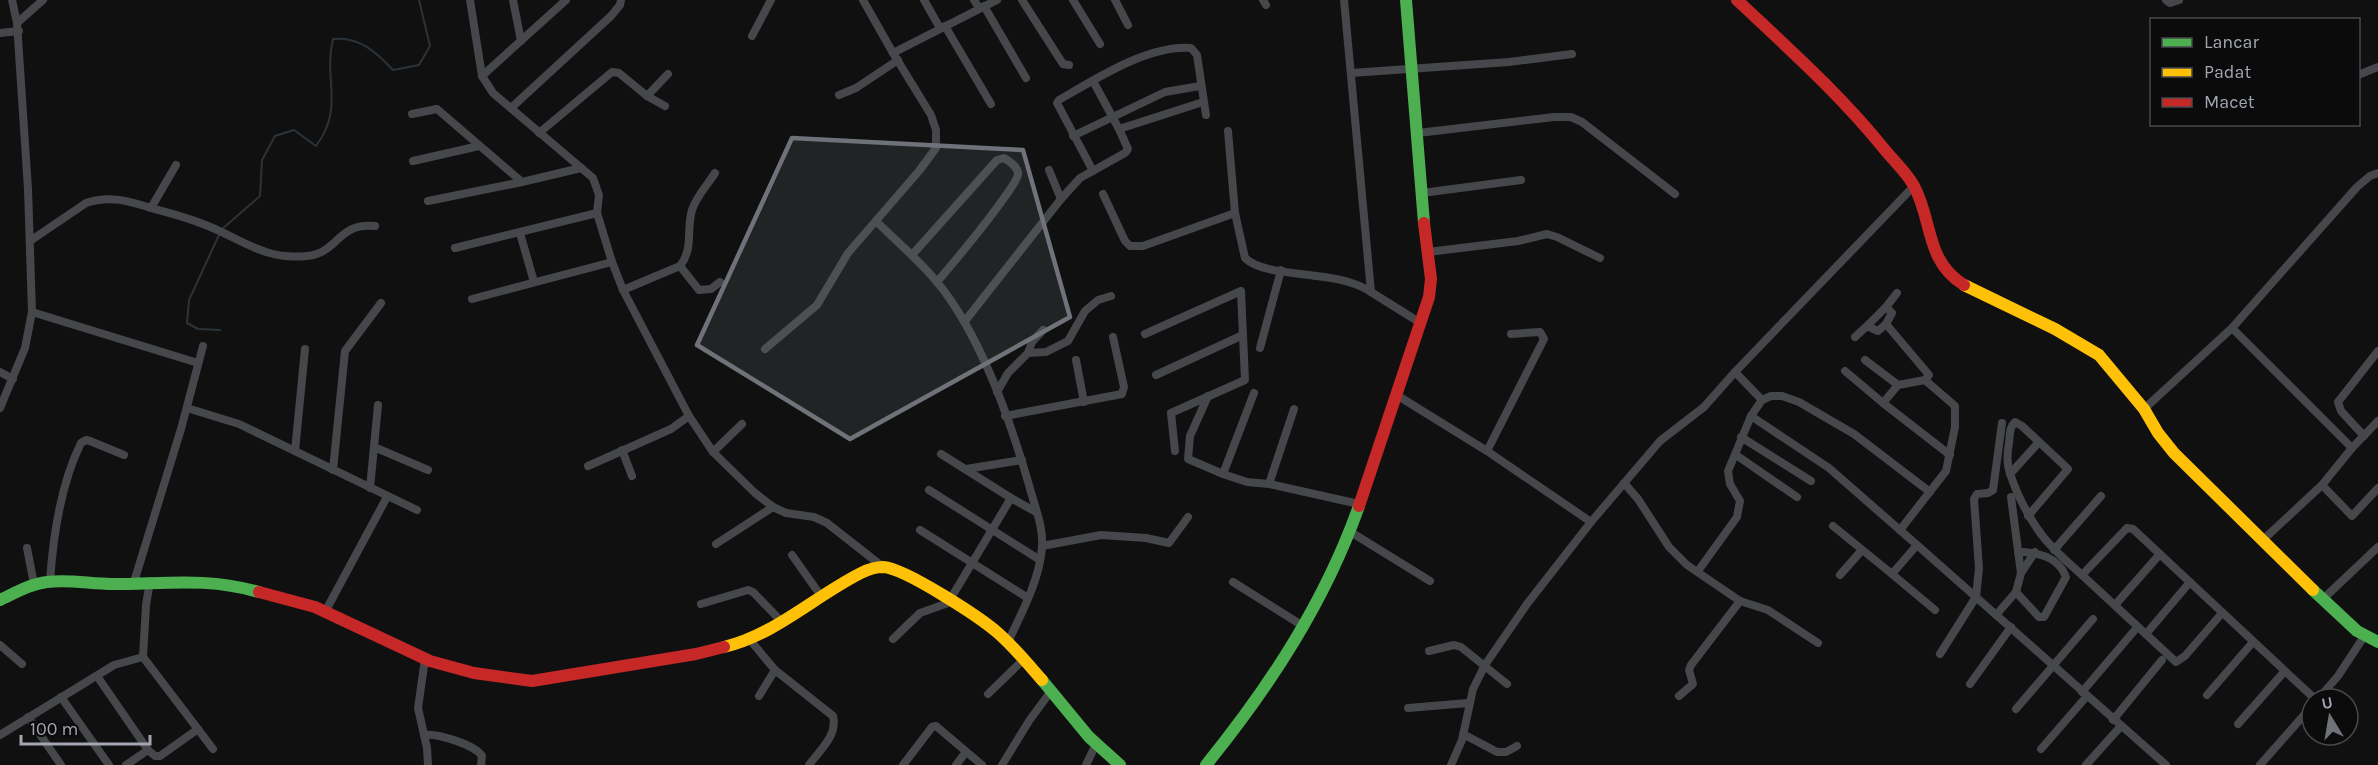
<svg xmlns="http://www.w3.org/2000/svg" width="2378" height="765" viewBox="0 0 2378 765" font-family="Karla,sans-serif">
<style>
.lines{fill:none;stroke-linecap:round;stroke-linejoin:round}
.stream{stroke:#2c3338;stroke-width:2}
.street{stroke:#46474a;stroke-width:8}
.fast{stroke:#4caf50;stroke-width:12}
.slow{stroke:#ffc107;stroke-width:12}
.jam{stroke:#c62828;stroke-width:12}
.marked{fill:#6f7279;fill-opacity:0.2;stroke:#6f7279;stroke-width:4.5;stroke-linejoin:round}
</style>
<rect width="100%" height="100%" fill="#101011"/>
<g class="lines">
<!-- stream -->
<g class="stream">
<path d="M221 230 260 196 262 160 275 136 294 130 316 146C345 107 323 80 333 39 359 36 376 52 393 70L419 65 430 46 419 0"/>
<path d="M219 235 189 300 187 323 198 329 220 330"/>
</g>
<!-- street -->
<g class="street">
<path d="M12 0 17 23 43 0"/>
<path d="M470 0 482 76 493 93 593 178 599 195 597 213 612 262 623 290 689 416 713 452 755 493 773 507 786 513 814 517 827 523 883 567"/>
<path d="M513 0 521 41"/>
<path d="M863 0 893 53"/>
<path d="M924 0 940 28"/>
<path d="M974 0 979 8"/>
<path d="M1022 0 1063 64 1069 65"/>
<path d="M1073 0 1100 44"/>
<path d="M1115 0 1128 25"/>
<path d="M1263 0 1266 5"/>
<path d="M1344 0 1371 292 1419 322"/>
<path d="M2166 0 2170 3 2179 0"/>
<path d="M984 6 1026 78"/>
<path d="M945 26 991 104"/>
<path d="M0 33 19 31"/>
<path d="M752 36 771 0"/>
<path d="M1351 73 1509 62 1572 54"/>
<path d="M2358 75 2378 67"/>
<path d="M482 76 566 0"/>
<path d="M839 95 856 88 898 60"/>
<path d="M647 96 665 106"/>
<path d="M511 108 611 16 620 5 621 0"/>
<path d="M412 114 437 109 522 182"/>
<path d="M1119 129 1203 102"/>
<path d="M1228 131 1235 213 1245 258C1268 280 1336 268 1371 292"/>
<path d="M539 133 612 72 619 73 647 96 668 74"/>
<path d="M1418 133 1554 117H1571L1582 122 1675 194"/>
<path d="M1073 136 1165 92 1200 86"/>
<path d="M413 161 479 146"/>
<path d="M1093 171 1057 103 1059 100C1096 79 1147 45 1191 48L1197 55 1206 115"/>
<path d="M1422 193 1521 180"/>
<path d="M1103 194 1125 241 1130 246H1143L1235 213"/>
<path d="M1061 199 1080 178 1125 153 1128 149 1119 129 1093 81"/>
<path d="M428 201 522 182 581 168"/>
<path d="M151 208C170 213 190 218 208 226 245 241 264 260 307 256 339 253 337 222 375 226"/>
<path d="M876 221C896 241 919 260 937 282 981 335 1010 420 1029 485 1034 505 1044 527 1042 548 1039 581 1022 612 1008 642"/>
<path d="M520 233 534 282"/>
<path d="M30 241 86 203C109 195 129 201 151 208L176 165"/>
<path d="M455 248 597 213"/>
<path d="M1428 252 1518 241 1547 234 1557 237 1600 258"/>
<path d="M912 255 997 160 1004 158C1009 161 1019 167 1018 175 1016 182 1008 192 1004 198 983 228 960 255 937 282"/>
<path d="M680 266 699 290 711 289 720 282"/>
<path d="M623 290 680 266C694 248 686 230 692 210 696 197 708 184 715 173"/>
<path d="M1897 293 1886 307 1892 313 1886 324 1929 375 1925 380"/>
<path d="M472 299 612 262"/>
<path d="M32 312 198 363"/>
<path d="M965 321 1061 199 1049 170"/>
<path d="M1867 326 1886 307"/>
<path d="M2232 328 2352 448"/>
<path d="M1145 334 1241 291 1245 380 1171 413 1175 451"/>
<path d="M1855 337 1867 326 1878 331 1886 324"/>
<path d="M1260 348 1281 270"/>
<path d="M765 349 817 305 848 253 919 171 936 148V130L931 115 893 53 997 0"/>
<path d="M1028 353 1032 342 1043 330"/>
<path d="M1076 360 1084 402"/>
<path d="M1865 360 1898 385"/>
<path d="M1845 371 1883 403 1898 385 1925 380 1955 406V427L1946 471 1900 530"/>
<path d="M0 372 13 379"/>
<path d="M1735 372 1762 400"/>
<path d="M1156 375 1243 335"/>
<path d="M997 392 1008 373 1028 353 1046 352 1068 341 1085 311 1098 300 1111 296"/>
<path d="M1395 394 1487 451 1591 522"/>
<path d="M1208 396 1190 436 1188 459 1223 474 1247 482 1269 484 1359 504"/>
<path d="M1883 403 1950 455"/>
<path d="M0 408 25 348 32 312 28 189 17 23"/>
<path d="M187 408 239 424 417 510"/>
<path d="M2144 409 2232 328 2357 187 2370 176 2378 173"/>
<path d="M1005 416 1122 394 1124 387 1113 337"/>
<path d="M1751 416 1829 468 1917 545"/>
<path d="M2378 421 2352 448 2322 485 2352 516 2378 488"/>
<path d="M2364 436 2341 411 2338 402 2378 351"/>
<path d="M1741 437 1811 481"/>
<path d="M374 447 428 470"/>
<path d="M622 450 632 476"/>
<path d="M295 451 305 349"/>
<path d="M1487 451 1544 339 1540 332 1511 334"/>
<path d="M713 452 742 424"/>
<path d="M1736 455 1797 497"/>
<path d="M588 466 671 429 689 416"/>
<path d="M966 469 1022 460"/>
<path d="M333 470 345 351 381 303"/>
<path d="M1223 474 1254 393"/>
<path d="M2010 474 2039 442"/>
<path d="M1624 483 1638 499 1669 547 1687 565 1740 601 1768 610 1818 643"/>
<path d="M1269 484 1294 409"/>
<path d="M370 488 378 405"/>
<path d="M929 490 1040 560"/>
<path d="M1011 498 1036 512"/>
<path d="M2028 516 2068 469 2022 426 2015 422C2009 427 2010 435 2009 443 2005 464 2009 472 2017 492 2035 532 2049 546 2082 575L2127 528 2133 529 2315 699"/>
<path d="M1833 526 1892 574 1917 545 2166 765"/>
<path d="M920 530 1028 598"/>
<path d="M1349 531 1430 581"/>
<path d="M2264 539 2322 485"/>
<path d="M716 544 773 507"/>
<path d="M1042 546 1101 535 1146 538 1169 543 1188 517"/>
<path d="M27 548 34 584"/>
<path d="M2054 550 2101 496"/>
<path d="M792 555 821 596"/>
<path d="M1698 571 1737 517 1740 501 1730 484 1728 471 1751 416 1762 400 1771 396H1782L1799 402 1854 434 1930 492"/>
<path d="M2021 573 2035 552"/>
<path d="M1892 574 1935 610"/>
<path d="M1840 575 1862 550"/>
<path d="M2082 575 2176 662 2185 656 2222 613"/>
<path d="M50 581C53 538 61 483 81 443L86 440 90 441 124 455"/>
<path d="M150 581 146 605 143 657 213 749"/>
<path d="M134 582 181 429 203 346"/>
<path d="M1233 582 1303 626"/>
<path d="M2016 592 2039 617H2044L2066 577C2059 557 2037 552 2018 552"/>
<path d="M2323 599 2378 547"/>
<path d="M701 604 748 590 753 592 781 621"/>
<path d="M2115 605 2160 554"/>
<path d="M325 612 387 497"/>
<path d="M1996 615 2016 592 2021 573 2011 497"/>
<path d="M2146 634 2190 582"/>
<path d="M893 639 920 613 948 603 1011 498 941 454"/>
<path d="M750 640 775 670 833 716C838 735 820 750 809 765"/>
<path d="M0 645 22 664"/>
<path d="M1429 651 1454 645 1461 647 1507 684"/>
<path d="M1940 654 1976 597 1979 568 1974 499 1977 494 1988 493 1993 490 2002 423"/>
<path d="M425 659 418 708 427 748 428 765"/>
<path d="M97 676 148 750"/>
<path d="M1970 684 2011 627"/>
<path d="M2082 692 2134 631"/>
<path d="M988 694 1024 659"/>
<path d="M2207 695 2253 642"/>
<path d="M759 696 775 670"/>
<path d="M1679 696 1693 684 1689 670 1691 665 1740 601"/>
<path d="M61 697 109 765"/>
<path d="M2318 699 2338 676 2365 635"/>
<path d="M1408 708 1468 703"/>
<path d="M2016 709 2093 619"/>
<path d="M28 717 61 765"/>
<path d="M2113 720 2162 660"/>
<path d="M2238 724 2284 672"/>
<path d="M1463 734 1497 752H1506L1517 746"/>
<path d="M0 735 114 665 143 657"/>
<path d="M424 735C438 733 475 745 482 756L481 765"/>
<path d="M2041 749 2087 696"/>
<path d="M126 765 148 750 155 756H160L198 729"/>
<path d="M903 765 932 727 936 726 982 765"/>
<path d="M956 765 966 752"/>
<path d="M1002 765 1029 721 1051 691"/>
<path d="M1086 765 1096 744"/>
<path d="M1451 765 1462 740 1473 689 1485 665 1527 604 1591 522 1660 441 1704 407 1735 372 1914 186"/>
<path d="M2086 765 2121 726"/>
<path d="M2260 765 2312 706"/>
</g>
<!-- fast -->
<g class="fast">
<path d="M1406 0 1424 223"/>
<path d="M2313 590 2357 631 2378 642"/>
<path d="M0 600C15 593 30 584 47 582 68 579 91 584 112 584 165 584 206 577 259 592"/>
<path d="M1042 680 1089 737 1120 765"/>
<path d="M1206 765C1270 686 1325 602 1359 506"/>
</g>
<!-- slow -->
<g class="slow">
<path d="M1964 285 2055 329 2099 355 2144 409 2158 433 2174 453 2313 590"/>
<path d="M724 647C775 635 815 596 861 573 867 570 877 567 883 567 905 568 981 618 998 633 1014 647 1028 664 1042 680"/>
</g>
<!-- jam -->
<g class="jam">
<path d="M1737 0C1788 48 1841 95 1885 150 1894 161 1907 173 1914 186 1933 221 1925 261 1964 285"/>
<path d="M1359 506 1429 297 1431 279 1424 223"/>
<path d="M259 592 315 607 430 661 474 673 532 681 696 654 724 647"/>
</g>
</g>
<!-- marked area -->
<path class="marked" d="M792 138 1023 150 1070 317 850 439 697 345Z"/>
<!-- legend -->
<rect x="2150" y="18" width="210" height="108" fill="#0b0b0c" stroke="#47494e" stroke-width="1.5"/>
<rect x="2162" y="38" width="30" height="9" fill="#4caf50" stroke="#47494e" stroke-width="1.5"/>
<text x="2204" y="48" font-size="18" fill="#a2a6b1">Lancar</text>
<rect x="2162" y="68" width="30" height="9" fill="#ffc107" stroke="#47494e" stroke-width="1.5"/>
<text x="2204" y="78" font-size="18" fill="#a2a6b1">Padat</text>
<rect x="2162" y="98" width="30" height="9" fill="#c62828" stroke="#47494e" stroke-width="1.5"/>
<text x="2204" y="108" font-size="18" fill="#a2a6b1">Macet</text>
<!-- north arrow -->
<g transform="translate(2330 717) rotate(349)"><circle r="28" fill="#0b0b0c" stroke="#47494e" stroke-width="1.5"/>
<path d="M0-4.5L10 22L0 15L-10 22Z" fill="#6f7279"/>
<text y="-9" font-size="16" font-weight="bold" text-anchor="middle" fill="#a2a6b1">U</text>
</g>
<!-- scale -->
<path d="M21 735v9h129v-9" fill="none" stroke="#a2a6b1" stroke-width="3"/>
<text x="30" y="735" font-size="18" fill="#a2a6b1" stroke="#0b0b0c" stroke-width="4.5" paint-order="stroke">100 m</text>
</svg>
